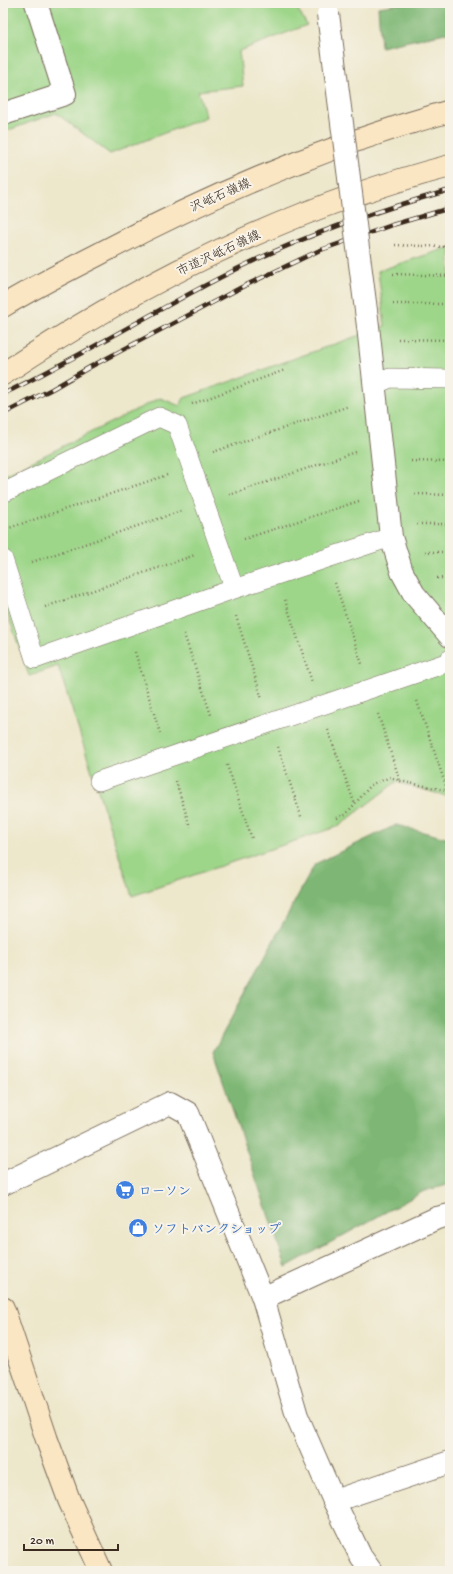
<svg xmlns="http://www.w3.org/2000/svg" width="453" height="1574" viewBox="0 0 453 1574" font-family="'Gochi Hand','Klee One',sans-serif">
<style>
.green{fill:#9dd689;stroke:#6c8054}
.forest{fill:#7eb775;stroke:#5c704a}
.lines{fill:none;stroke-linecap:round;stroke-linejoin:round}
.lane-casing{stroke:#796c5b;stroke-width:20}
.street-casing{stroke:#796c5b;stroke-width:24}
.secondary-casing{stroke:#796c5b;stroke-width:24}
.path{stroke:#796c5b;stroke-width:2.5;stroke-dasharray:1 3;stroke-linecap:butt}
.lane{stroke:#fff;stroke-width:19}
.street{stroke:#fff;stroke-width:22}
.secondary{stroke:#fbe6c3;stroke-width:22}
.rail-casing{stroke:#3b2a1e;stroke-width:4.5}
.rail{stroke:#f7f3e8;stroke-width:3;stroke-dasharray:9;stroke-linecap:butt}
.street-bridge-casing{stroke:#796c5b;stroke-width:24;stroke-linecap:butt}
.street-bridge{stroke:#fff;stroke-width:22}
.labels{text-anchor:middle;stroke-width:4;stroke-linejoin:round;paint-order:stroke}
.street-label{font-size:13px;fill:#3b2a1e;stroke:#f7f3e8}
.shop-label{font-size:13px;font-weight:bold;fill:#366cbe;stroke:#f7f3e8;text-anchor:start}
</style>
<rect width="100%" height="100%" fill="#f7f3e8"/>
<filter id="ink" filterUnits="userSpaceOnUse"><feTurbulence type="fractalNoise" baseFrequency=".025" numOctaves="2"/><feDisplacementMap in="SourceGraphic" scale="8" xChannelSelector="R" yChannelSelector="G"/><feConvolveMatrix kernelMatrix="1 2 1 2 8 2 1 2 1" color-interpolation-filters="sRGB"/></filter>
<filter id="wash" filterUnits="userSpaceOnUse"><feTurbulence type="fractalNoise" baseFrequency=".012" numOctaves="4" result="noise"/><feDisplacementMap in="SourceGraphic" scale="16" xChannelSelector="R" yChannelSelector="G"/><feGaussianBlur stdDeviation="0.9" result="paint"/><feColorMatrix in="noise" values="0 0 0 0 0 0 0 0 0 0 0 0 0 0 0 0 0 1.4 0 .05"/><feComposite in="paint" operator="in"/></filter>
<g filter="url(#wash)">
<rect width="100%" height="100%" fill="#ede7cb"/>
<!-- green -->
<g class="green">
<path d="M3 3H294L307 25 239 51 243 86 198 91 206 117 110 154 56 113 3 132Z"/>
<path d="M450 247V797L396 782 339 826 132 896 58 666 29 676 3 600V476L160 398 180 406 184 398 385 326 378 271Z"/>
</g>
<!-- forest -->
<g class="forest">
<path d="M407 3H450V32L381 47 378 7Z"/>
<path d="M396 825 450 839V1184L424 1191 286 1267 213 1052 315 864Z"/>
</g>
</g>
<g filter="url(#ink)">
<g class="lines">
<defs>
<g id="lane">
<path d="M374 385 390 378 450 379"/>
<path d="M3 493 159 417 177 425 234 588"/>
<path d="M3 559 35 659 228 591 391 537"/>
<path d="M99 781 446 663 450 659"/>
</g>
<g id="street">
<path d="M3 114 65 94 36 3"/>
<path d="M368 326 391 537 402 572 414 594 450 636"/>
<path d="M3 1184 170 1103 188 1113 263 1298 437 1218 450 1215"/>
<path d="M263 1298 297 1416 334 1501 361 1557 371 1571"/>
<path d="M334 1501 450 1462"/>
</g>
<g id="secondary">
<path d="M3 306C34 287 68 270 101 253 212 194 329 145 450 111"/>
<path d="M3 374C142 282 288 208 450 166"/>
<path d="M3 1308 47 1440 69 1500 101 1571"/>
</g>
</defs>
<!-- lane casing -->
<use href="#lane" class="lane-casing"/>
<!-- street casing -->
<use href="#street" class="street-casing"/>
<!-- secondary casing -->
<use href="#secondary" class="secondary-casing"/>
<!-- path -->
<g class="path">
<path d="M395 245 450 247"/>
<path d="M393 274 450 276"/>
<path d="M393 304H450"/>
<path d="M398 339 450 340"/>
<path d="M447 352 449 229"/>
<path d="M192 404 285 370"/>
<path d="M213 452 349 406"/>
<path d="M411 461 450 462"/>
<path d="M415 494 450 495"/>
<path d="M229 495 355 452"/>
<path d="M417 524H450"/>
<path d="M3 530 167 475"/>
<path d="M244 539 359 501"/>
<path d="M425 552H450"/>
<path d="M32 562 181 511"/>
<path d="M437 578H450"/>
<path d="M335 583 362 664"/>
<path d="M285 600 312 682"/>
<path d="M45 607 195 555"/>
<path d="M236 616 262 699"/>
<path d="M184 634 211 715"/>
<path d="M135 652 160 733"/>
<path d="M417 701 448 792"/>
<path d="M378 714 400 781"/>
<path d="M328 730 355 805"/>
<path d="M278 747 302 819"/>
<path d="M227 765 252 839"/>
<path d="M176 781 190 827"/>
<path d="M337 818 346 814 372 784 391 777 400 781 450 791"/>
</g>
<!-- lane -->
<use href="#lane" class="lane"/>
<!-- street -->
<use href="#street" class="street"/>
<!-- secondary -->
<use href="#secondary" class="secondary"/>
<defs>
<g id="rail">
<path d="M3 394C84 355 160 307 241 267 308 234 378 210 450 190"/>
<path d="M3 414 52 389 90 367 242 287 318 251 392 225 450 208"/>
</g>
</defs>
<!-- rail casing -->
<use href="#rail" class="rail-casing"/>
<!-- rail -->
<use href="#rail" class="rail"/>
<defs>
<path id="street-bridge" d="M328 14 368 326"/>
</defs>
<!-- street-bridge casing -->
<use href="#street-bridge" class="street-bridge-casing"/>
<!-- street-bridge -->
<use href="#street-bridge" class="street-bridge"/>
</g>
</g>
<!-- icons -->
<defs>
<symbol id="supermarket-disc" viewBox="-11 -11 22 22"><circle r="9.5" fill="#3f7fe0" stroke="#f7f3e8"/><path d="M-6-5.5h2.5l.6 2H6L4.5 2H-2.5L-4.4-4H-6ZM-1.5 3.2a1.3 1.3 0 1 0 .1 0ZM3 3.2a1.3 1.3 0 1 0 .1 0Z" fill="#fff"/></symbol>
<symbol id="shop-disc" viewBox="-11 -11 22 22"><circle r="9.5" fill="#3f7fe0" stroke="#f7f3e8"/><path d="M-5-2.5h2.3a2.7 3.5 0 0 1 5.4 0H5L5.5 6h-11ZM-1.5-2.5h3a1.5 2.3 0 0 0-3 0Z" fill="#fff"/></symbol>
</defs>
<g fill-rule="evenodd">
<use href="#supermarket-disc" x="114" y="1179" width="22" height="22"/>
<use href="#shop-disc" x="127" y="1217" width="22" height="22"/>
</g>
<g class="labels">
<!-- street labels -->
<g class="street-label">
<text transform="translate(220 194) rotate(-24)" y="5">沢岻石嶺線</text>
<text transform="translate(218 252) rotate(-25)" y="5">市道沢岻石嶺線</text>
</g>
<!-- shop labels -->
<g class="shop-label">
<text x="139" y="1195">ローソン</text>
<text x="152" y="1233">ソフトバンクショップ</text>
</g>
</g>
<!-- margin -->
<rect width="453" height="1574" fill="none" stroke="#f7f3e8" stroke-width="16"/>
<!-- scale -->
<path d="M24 1544v6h94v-6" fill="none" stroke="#3b2a1e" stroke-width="2"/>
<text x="30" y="1544" font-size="12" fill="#3b2a1e" stroke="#f7f3e8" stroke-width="3" paint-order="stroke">20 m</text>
</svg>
